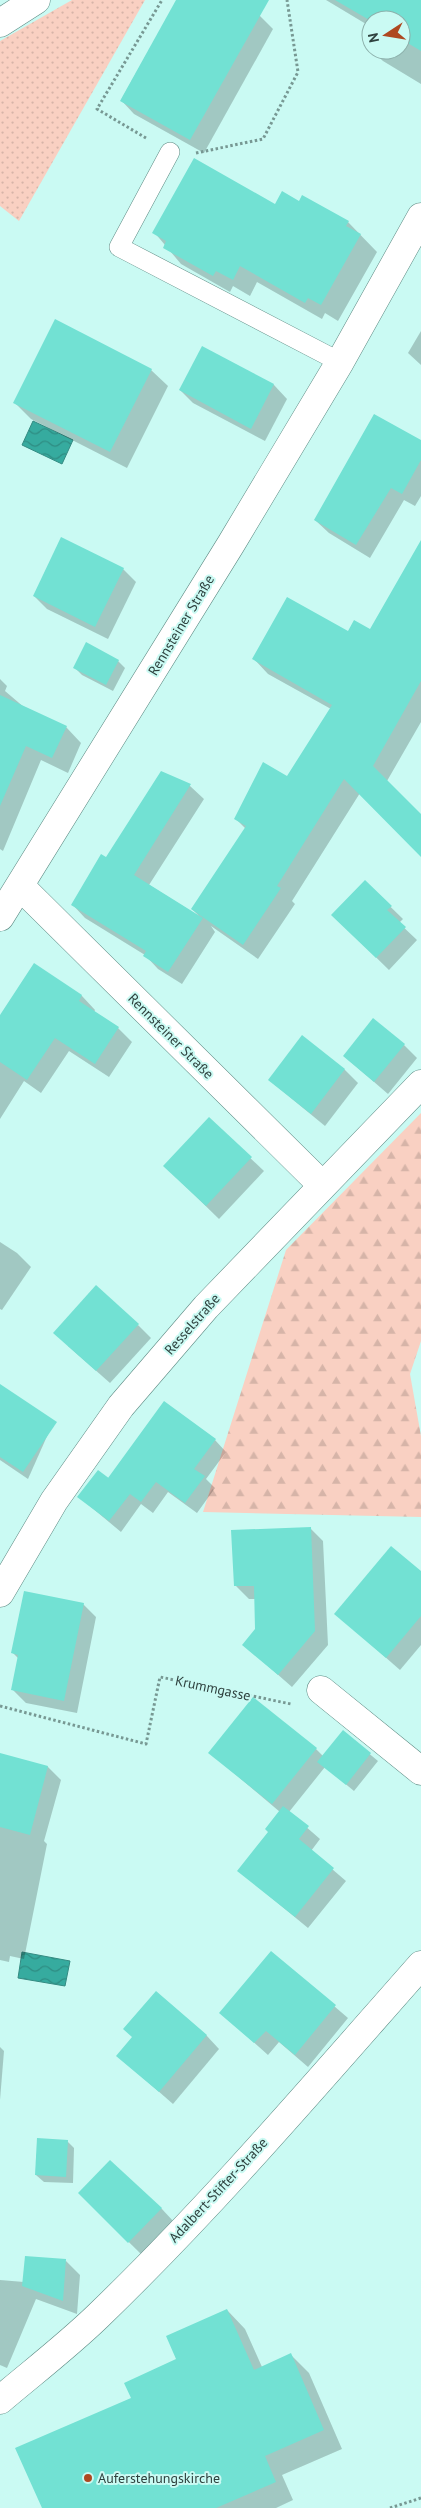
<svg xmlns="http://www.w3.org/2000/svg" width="421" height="2508" viewBox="0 0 421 2508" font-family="'PT Sans',sans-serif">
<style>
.grass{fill:url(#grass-dots)}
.forest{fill:url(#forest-firs)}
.water{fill:url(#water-waves);stroke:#348b82}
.shadow{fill:#0003}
.building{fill:#72e1d3}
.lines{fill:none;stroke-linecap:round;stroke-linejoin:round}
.service-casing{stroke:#5d8a83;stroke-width:20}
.minor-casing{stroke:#5d8a83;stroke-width:29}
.path{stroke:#779893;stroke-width:3;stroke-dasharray:2.5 2.5;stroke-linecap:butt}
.service{stroke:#fff;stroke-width:19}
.minor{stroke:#fff;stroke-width:28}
.poi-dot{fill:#ae4820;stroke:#cafaf3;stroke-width:2}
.labels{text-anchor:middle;stroke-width:4;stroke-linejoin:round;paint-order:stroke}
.street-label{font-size:14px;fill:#2e413e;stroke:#cafaf3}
.poi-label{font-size:14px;fill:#2e413e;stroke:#cafaf3;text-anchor:start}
</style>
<defs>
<pattern id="grass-dots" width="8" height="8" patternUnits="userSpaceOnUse" patternTransform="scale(1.25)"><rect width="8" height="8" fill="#f9d0c2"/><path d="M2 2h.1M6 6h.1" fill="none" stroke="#d6b4a8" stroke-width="1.8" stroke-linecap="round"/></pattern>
<pattern id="forest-firs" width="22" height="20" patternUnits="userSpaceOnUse" patternTransform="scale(1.25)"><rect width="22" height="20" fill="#f9d0c2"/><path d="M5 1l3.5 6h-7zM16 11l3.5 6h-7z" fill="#d6b4a8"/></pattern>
<pattern id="water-waves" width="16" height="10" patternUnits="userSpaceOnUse" patternTransform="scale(1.25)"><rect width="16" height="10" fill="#36ab9f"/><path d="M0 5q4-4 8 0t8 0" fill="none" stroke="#2e8d83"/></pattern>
</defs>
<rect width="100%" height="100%" fill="#cafaf3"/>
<!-- grass -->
<path class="grass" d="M72 0H145L19 221 0 206V41Z"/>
<!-- forest -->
<path class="forest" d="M421 1113V1341L410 1374 421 1436V1517L203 1512 286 1250Z"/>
<!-- water -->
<g class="water">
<path d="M33 421 73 440 62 464 22 445Z"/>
<path d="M22 1952 70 1961 65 1986 18 1978Z"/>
</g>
<!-- shadow -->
<g class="shadow">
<path d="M177 0H232L260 16 273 29 204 153 134 114 121 100Z"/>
<path d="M326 0H421V84L383 61 371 50H401V20H371V27Z"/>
<path d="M371 35V50L366 45Z"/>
<path d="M300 202 348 222 377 252 338 321 325 313 322 319 257 282 250 296 233 286 230 292 181 264 154 232Z"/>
<path d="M421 331V365L408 353Z"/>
<path d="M202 348 274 385 287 399 265 441 193 403 180 390Z"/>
<path d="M151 370 168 386 127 468 31 419 14 402Z"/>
<path d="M421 441V496L415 506 404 500 370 558 329 533 315 520Z"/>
<path d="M123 569 136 582 108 639 47 609 34 596Z"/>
<path d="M421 578V722L387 781 421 816V855L360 793 292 901 295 904 258 959 211 926 215 932 182 984 158 969 145 955 85 918 72 904 107 859 162 772 190 786 204 799 149 885 200 917 192 909 246 829 236 819 287 778 331 709 268 674 254 659 349 633 371 631Z"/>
<path d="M118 661 125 668 113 691 82 675 74 667Z"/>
<path d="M0 679 7 686 5 691 25 708 66 727 81 743 68 773 41 760 3 851 0 849Z"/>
<path d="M365 882 403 919 399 923 417 940 389 970 345 927Z"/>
<path d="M34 965 82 996 95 1010 94 1012 118 1028 132 1042 109 1077 69 1051 41 1093 24 1081 0 1119V1017Z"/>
<path d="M302 1037 345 1070 358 1083 325 1126 269 1080Z"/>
<path d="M404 1045 417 1058 388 1094 344 1056Z"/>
<path d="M209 1119 264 1171 219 1219 178 1179Z"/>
<path d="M0 1242 17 1253 31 1267 2 1310 0 1309Z"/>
<path d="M138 1325 151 1338 110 1383 68 1346Z"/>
<path d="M0 1403 52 1425 28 1479 0 1460Z"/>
<path d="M215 1440 226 1452 206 1479 215 1488 197 1513 168 1492 153 1513 141 1504 121 1532 79 1497Z"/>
<path d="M310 1528 323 1541 328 1645 292 1687 244 1645 256 1630 255 1599H249L236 1586Z"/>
<path d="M421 1573V1645L400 1670 336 1614Z"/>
<path d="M83 1604 96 1617 77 1713 26 1703 13 1690 19 1659 13 1653Z"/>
<path d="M343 1732 378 1761 354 1791 325 1767 289 1812 320 1839 311 1851 346 1881 308 1928 239 1871 270 1832 280 1812 210 1753 316 1749 323 1756Z"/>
<path d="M0 1754 48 1767 61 1780 44 1841 47 1844 24 1959 10 1956 9 1962 0 1960Z"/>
<path d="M271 1952 348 2018 308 2067 279 2042 268 2055 221 2013Z"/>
<path d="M206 2035 219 2049 173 2104 118 2056 133 2038Z"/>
<path d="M0 2047 4 2051 0 2100Z"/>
<path d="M67 2141 74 2148 73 2183 44 2182 36 2175Z"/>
<path d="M79 2193 161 2208 174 2222 142 2255Z"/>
<path d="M66 2261 80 2275 77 2314 36 2299 7 2368 0 2365V2280L24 2282Z"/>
<path d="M227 2310 245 2329 262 2367 291 2355 309 2373 342 2449 282 2475 293 2500 276 2508H43L132 2398 178 2360Z"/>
</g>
<!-- building -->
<g class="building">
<path d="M176 0H269L190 140 120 101Z"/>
<path d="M335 0H421V51L401 39V20L371 21Z"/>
<path d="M194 158 275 204 282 191 299 201 302 195 349 221 346 226 361 234 321 305 308 298 305 303 240 266 233 280 216 271 213 276 163 248 166 241 152 233Z"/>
<path d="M55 319 152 369 110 452 13 403Z"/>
<path d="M202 346 274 384 251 429 179 390Z"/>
<path d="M374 414 421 440V460L402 494 391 488 356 545 314 520Z"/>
<path d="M61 537 124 568 95 627 33 596Z"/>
<path d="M421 540V681L373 766 421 814V857L344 779 277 886 281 888 243 945 191 909 246 826 234 819 263 762 287 776 332 705 252 659 287 597 348 631 354 620 370 629Z"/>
<path d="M86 642 119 660 106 685 73 668Z"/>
<path d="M0 695 67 726 52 758 26 746 0 806Z"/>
<path d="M161 771 191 784 134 875 203 918 168 972 143 956 146 951 71 905 101 854 106 857Z"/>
<path d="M365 880 392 906 387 910 406 927 376 958 331 915Z"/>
<path d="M34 963 82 995 79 1001 119 1027 95 1064 55 1038 27 1080 0 1062V1015Z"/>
<path d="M373 1018 405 1044 374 1082 343 1056Z"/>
<path d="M302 1035 345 1069 311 1114 268 1080Z"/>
<path d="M209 1117 252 1157 206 1206 163 1166Z"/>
<path d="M96 1285 139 1324 96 1371 53 1333Z"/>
<path d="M0 1384 57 1422 23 1472 0 1457Z"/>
<path d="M164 1401 216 1439 194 1469 205 1476 185 1503 156 1482 141 1502 130 1494 109 1521 77 1497 98 1470 114 1482 108 1478Z"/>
<path d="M311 1527 315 1631 278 1675 242 1645 255 1629 254 1586H234L231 1530Z"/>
<path d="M391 1546 421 1571V1616L386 1658 334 1614Z"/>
<path d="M24 1591 84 1603 64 1701 11 1690 18 1655 11 1653Z"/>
<path d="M253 1697 317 1748 272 1804 208 1753Z"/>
<path d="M343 1730 371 1753 346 1785 317 1762Z"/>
<path d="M0 1753 48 1766 30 1835 0 1827Z"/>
<path d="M283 1806 309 1826 299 1839 334 1868 295 1917 237 1871 268 1832 265 1829Z"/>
<path d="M271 1951 336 2005 295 2055 266 2031 254 2043 219 2013Z"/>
<path d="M156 1991 207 2035 159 2092 116 2056 132 2037 123 2029Z"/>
<path d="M37 2138 68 2140 66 2177 35 2175Z"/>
<path d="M110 2160 162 2208 128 2243 78 2193Z"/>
<path d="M25 2256 66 2259 63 2301 22 2286Z"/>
<path d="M227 2309 254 2370 291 2353 324 2430 265 2456 276 2482 216 2508H42L15 2448 131 2398 124 2383 176 2359 166 2336Z"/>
</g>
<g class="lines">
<defs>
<path id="service" d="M170 152 119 247 340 362"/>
<g id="minor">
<path d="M0 23 36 0"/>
<path d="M21 887 322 1185"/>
<path d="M0 917 231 544 340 362 421 217"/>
<path d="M0 1593 54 1501 121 1406 206 1307 421 1084"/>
<path d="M321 1690 421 1771"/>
<path d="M0 2400C33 2372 67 2346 98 2316 212 2206 316 2084 421 1965"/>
</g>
</defs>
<!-- service casing -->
<use href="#service" class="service-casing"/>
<!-- minor casing -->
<use href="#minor" class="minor-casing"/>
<!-- path -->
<g class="path">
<path d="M146 138 97 109 162 0"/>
<path d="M196 153 263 139 298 72 287 0"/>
<path d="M0 1706 146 1744 160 1677 291 1704"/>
<path d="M390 2508 421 2498"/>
</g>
<!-- service -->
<use href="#service" class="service"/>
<!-- minor -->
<use href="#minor" class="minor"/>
</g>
<!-- markers -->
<circle class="poi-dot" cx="88" cy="2478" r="5"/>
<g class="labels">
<!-- street labels -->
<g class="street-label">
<text transform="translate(181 625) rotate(-59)" y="5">Rennsteiner Straße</text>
<text transform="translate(171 1036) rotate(45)" y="5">Rennsteiner Straße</text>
<text transform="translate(192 1324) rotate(-49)" y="5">Resselstraße</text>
<text transform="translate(213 1688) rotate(12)" y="5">Krummgasse</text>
<text transform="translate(218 2190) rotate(-47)" y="5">Adalbert-Stifter-Straße</text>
</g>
<!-- poi labels -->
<g class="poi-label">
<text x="98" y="2483">Auferstehungskirche</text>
</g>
</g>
<!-- north arrow -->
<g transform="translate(386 35) rotate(258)"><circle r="24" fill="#cafaf3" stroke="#8cb0ab"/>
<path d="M0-4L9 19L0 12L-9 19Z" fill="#ae4820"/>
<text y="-8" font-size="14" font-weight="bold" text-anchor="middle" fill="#2e413e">N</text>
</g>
</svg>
